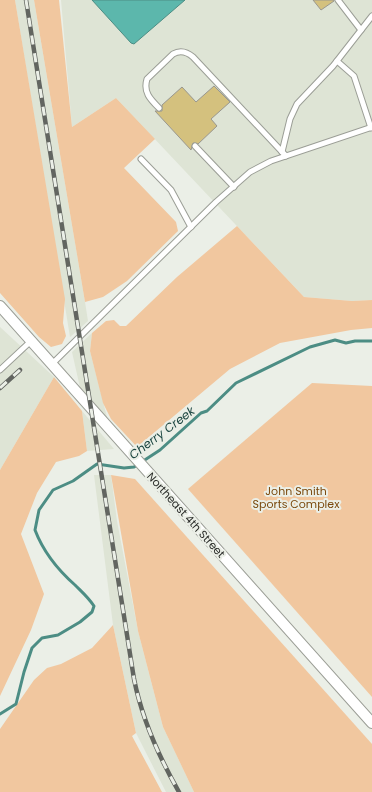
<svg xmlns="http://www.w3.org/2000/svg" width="372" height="792" viewBox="0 0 372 792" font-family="Poppins,sans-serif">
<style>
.built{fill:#dee4d5}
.green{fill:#f1c79f}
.water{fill:#5cb7ac;stroke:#4c8d84}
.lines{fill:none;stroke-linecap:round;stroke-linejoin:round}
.stream{stroke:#4c8d84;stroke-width:3}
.building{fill:#d4c17e;stroke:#99978f}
.lane-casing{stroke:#9b9e96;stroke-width:7}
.street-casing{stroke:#9b9e96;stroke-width:12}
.lane{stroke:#fff;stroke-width:5}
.street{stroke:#fff;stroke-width:10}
.rail-casing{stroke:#626560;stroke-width:4.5}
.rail{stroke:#ebefe7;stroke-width:3;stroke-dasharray:9;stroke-linecap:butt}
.labels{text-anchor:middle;stroke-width:4;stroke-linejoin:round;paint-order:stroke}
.park-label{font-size:11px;fill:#7a490d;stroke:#ebefe7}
.street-label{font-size:11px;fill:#282a27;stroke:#ebefe7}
.water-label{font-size:12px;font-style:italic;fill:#1c4641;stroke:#ebefe7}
</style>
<rect width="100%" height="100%" fill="#ebefe7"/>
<!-- built -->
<g class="built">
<path d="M15 0H34L85 302 88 321 70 337Z"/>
<path d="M61 0H372V300L352 301 304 297 116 98 72 127Z"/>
<path d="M0 327 54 377 0 470Z"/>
<path d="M92 333 90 351 108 421 81 392 72 352Z"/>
<path d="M82 411 114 449 87 451Z"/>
<path d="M94 475H111L117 521 138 631 163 727 194 792H166L136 733 113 625Z"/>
</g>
<!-- green -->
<g class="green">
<path d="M0 0H15L65 299 63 323 66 336 62 344 51 347 39 337 0 293Z"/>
<path d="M34 0H59L72 127 116 98 155 139 124 168 176 222 178 231 127 281 103 297 85 302Z"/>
<path d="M237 226 304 297 352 301 372 300V328L351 330 280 343 230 369 137 447 111 419 103 403 90 351 92 333 106 321 114 320 120 326H126L177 277Z"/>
<path d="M54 377 82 411 87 451 79 456 56 462 37 493 21 534 44 594 31 630 0 696V470Z"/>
<path d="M312 383 372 386V697L188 489Z"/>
<path d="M111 475 135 479 372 744V792H194L163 727 138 631Z"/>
<path d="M113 625 136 733 132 736 162 792H0V729L34 680 47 668 61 664 92 648Z"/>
</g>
<!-- water -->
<path class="water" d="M92 0H185L134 44 131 43Z"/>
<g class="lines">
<!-- stream -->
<path class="stream" d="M0 714 16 704 24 672 32 648 42 638 58 635 80 622 92 612 94 606C88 597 82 592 75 585 58 570 43 551 35 530L39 510 53 490 73 481 97 464 124 468 134 467 160 450 201 413 207 411 236 383 310 347 335 340 346 343 355 341H372"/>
</g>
<!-- building -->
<g class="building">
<path d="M313 0H334V1L321 10Z"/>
<path d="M214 86 230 102 211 119 217 126 198 144 193 143 191 150 155 111H162V105L182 87 196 102Z"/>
</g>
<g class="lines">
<defs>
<g id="lane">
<path d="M338 0 361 30"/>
<path d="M337 61 354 76 371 128"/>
<path d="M159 108C150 99 143 92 147 79L173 54C180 50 187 52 193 57L286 156"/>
<path d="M195 146 234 187"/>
<path d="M282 152 290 119 297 104 333 66 372 16"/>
<path d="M141 159 171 190 191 227"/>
<path d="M52 364 216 202 250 172 271 161 372 127"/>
<path d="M0 370 31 341"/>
</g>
<path id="street" d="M0 306 372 723"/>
</defs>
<!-- lane casing -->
<use href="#lane" class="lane-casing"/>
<!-- street casing -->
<use href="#street" class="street-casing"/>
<!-- lane -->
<use href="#lane" class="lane"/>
<!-- street -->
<use href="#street" class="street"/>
<defs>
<g id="rail">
<path d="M26 0 134 679C142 719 159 757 179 792"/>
<path d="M0 388 20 370"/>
</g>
</defs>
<!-- rail casing -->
<use href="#rail" class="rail-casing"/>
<!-- rail -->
<use href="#rail" class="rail"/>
</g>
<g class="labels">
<!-- park labels -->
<g class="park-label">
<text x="296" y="495">John Smith<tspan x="296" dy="13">Sports Complex</tspan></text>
</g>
<!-- street labels -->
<g class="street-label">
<text transform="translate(186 515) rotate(48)" y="4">Northeast 4th Street</text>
</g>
<!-- water labels -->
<g class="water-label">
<text transform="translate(162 433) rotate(-37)" y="4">Cherry Creek</text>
</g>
</g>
</svg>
